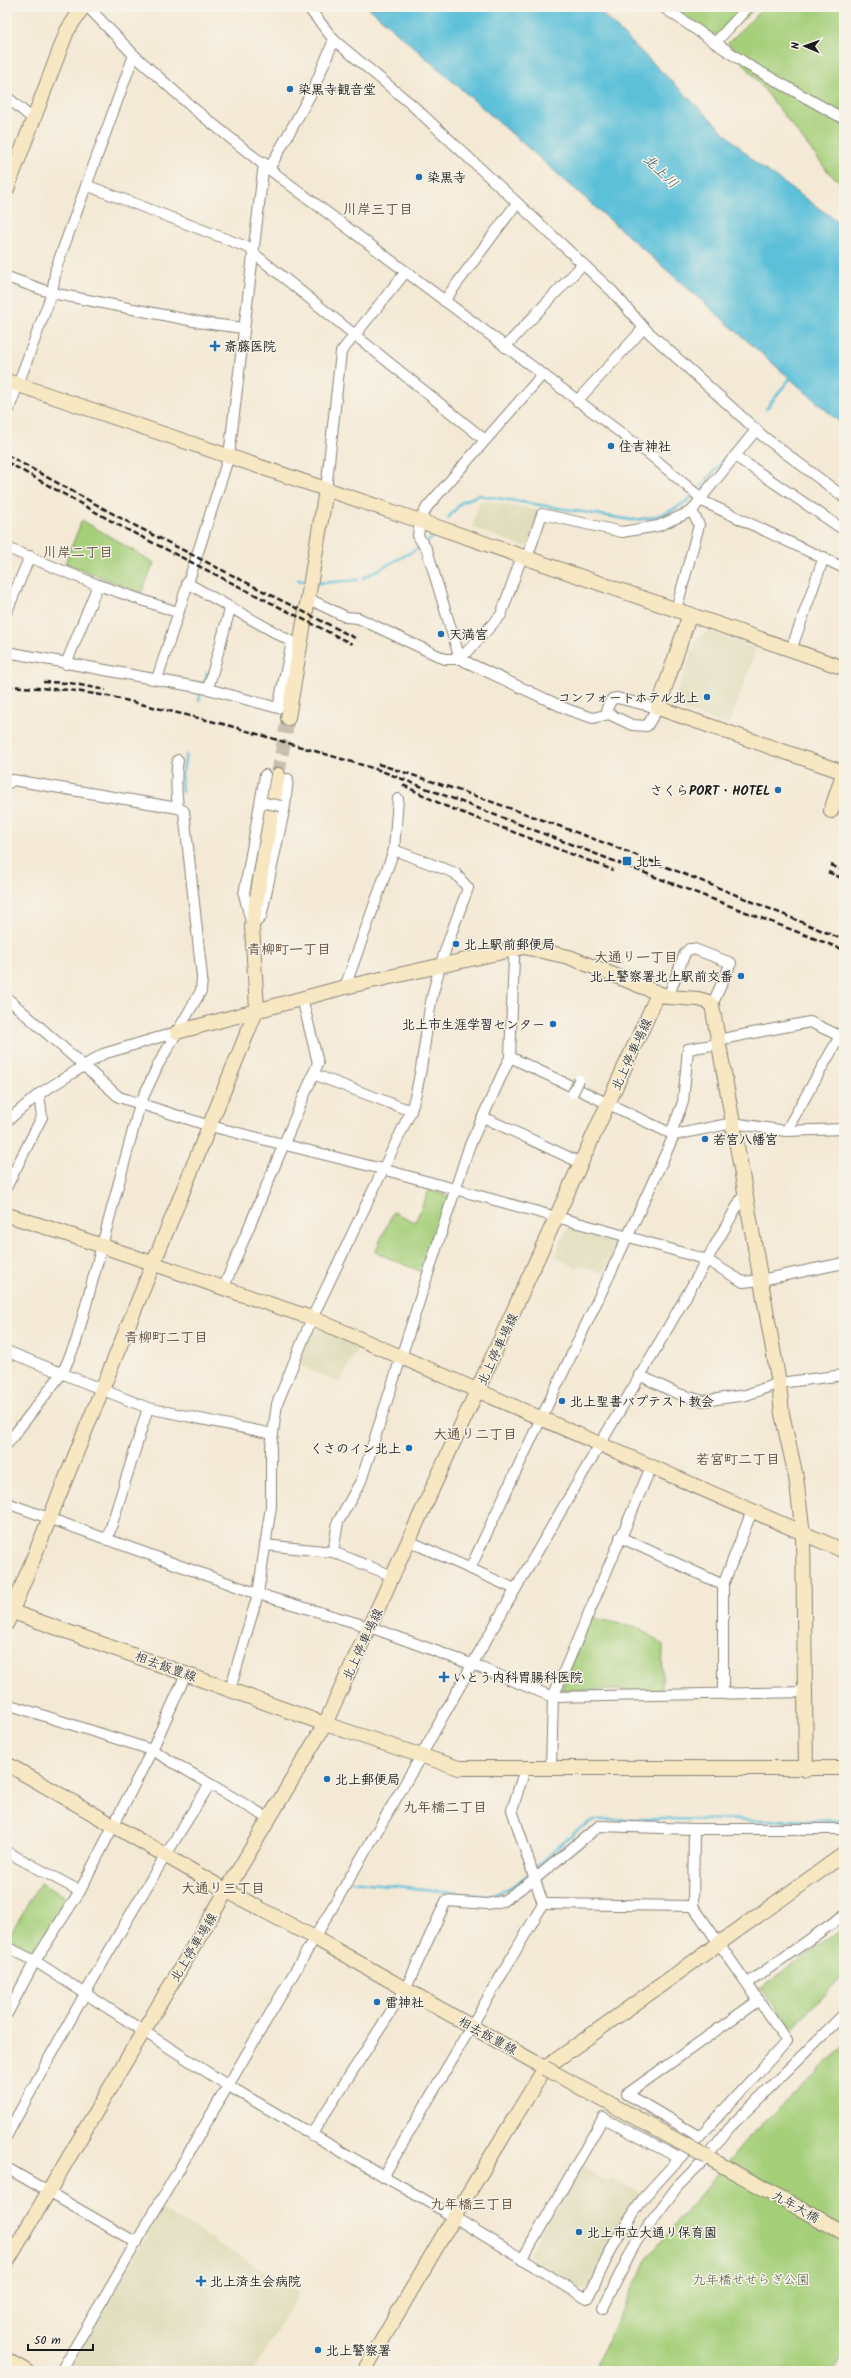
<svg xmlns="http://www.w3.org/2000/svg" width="851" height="2378" viewBox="0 0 851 2378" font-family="Kalam,'Klee One',sans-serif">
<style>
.built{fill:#dfddbb}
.green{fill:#a6cf7a;stroke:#61764b}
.water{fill:#5bc0d9;stroke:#3c6e7a}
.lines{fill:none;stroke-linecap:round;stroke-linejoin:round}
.stream{stroke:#5bc0d9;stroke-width:2.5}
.secondary-tunnel{stroke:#c9c0b0;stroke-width:14;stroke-dasharray:14 7;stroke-linecap:butt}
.street-casing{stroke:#888278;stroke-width:12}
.secondary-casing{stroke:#888278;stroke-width:16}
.street{stroke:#fff;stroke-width:10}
.secondary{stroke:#f7e8c3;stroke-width:14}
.rail{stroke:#1c1c1c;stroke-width:2.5;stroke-dasharray:6 3;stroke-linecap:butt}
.street-bridge-casing{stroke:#888278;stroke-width:12;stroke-linecap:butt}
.secondary-bridge-casing{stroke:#888278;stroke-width:16;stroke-linecap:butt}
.street-bridge{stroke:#fff;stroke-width:10}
.secondary-bridge{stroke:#f7e8c3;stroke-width:14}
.poi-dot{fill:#1f6fb2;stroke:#f7f3e8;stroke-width:1.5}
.labels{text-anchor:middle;stroke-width:3;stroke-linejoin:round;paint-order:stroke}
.poi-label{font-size:13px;font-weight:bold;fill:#1c1c1c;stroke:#f7f3e8;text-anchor:start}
.street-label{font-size:13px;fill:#1c1c1c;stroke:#f7f3e8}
.park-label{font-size:13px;fill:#4c5b3d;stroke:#f7f3e8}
.water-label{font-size:14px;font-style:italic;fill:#32555e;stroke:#f7f3e8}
.neighbourhood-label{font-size:14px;font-weight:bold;fill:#624e3a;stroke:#f7f3e8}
</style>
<rect width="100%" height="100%" fill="#f7f3e8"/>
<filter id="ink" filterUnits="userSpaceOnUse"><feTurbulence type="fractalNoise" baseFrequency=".025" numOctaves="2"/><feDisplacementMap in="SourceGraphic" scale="8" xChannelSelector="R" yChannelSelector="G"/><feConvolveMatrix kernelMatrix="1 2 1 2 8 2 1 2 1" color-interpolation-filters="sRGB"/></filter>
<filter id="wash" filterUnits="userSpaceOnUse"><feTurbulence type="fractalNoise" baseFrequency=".012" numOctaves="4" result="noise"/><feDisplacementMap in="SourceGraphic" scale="16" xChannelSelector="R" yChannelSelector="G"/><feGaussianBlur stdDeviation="0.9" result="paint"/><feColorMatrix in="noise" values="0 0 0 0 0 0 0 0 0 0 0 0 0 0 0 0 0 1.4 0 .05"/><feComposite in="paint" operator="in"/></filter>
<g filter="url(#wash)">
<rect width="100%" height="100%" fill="#f4e9d5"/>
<!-- built -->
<g class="built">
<path d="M483 500 540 511 529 545 525 547 474 528 473 524 480 501Z"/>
<path d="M709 631 756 649 729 726 682 709 676 696 696 638Z"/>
<path d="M571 1226 617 1239 619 1245 604 1274 579 1264 577 1268 555 1256 567 1228Z"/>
<path d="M317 1326 359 1345 340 1383 297 1364 313 1328Z"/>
<path d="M580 2165 609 2182 612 2177 641 2194 588 2289H582L531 2259 529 2253Z"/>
<path d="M162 2210 300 2292 253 2371H68Z"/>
</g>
<!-- green -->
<g class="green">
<path d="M672 7H757L715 43Z"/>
<path d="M764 7H844V185L829 173 728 43Z"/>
<path d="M82 520 154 563 141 593 65 563Z"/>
<path d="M429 1190 451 1197 424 1273 375 1252 393 1212 415 1222Z"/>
<path d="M591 1617 642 1629 663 1645 662 1690H561Z"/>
<path d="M40 1883 68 1898 35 1956 8 1938Z"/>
<path d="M844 1927V1974L792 2029 761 1988Z"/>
<path d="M844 2046V2353L834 2371H593L646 2260 749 2136Z"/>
</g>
<!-- water -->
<path class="water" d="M368 7H595L757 164 844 226V426Z"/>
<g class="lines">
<!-- stream -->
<g class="stream">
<path d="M766 409 792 376"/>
<path d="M701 487 746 433"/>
<path d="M448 518 462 502 478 495 632 520C654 519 676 511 692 497"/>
<path d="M426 543 439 532"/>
<path d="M363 578 419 548"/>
<path d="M298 580 304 581"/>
<path d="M319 583 358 580"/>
<path d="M204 685 207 672"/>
<path d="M199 700 202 690"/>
<path d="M182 792 181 780 186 755"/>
<path d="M534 1869 577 1830 593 1820 658 1819 844 1821"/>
<path d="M352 1881 486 1896C504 1893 517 1885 530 1873"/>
</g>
</g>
</g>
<g filter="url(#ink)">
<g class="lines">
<!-- secondary-tunnel -->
<path class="secondary-tunnel" d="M278 775 288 718"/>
<defs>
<g id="street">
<path d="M88 7 134 55 193 108 269 169 649 454 701 498 756 430"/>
<path d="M308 7 334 40 412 105 613 292 644 328 764 437 844 497"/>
<path d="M663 7 748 65 844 119"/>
<path d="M715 43 748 7"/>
<path d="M7 97 34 120"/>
<path d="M269 169 313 90 334 40"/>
<path d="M86 185 252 249"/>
<path d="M252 252 485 440"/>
<path d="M7 277 52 293 204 323 243 328"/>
<path d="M444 301 517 203"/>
<path d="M505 347 583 264"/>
<path d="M577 401 644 328"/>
<path d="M7 414 52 293 56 268 134 55"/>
<path d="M735 456 844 530"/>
<path d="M326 490 341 352 405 273"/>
<path d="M7 548 98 585 177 612"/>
<path d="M527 558 542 514 622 532 658 526 692 511 700 500 844 568"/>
<path d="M309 599 346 617 358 618 445 659H460L569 710 593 718 609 714"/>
<path d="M676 610 699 525 692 511"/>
<path d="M7 611 30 556"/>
<path d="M791 650 824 557"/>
<path d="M7 652 208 689 278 708 292 642 187 583"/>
<path d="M460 659 427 550 418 536 420 521 427 507 543 374"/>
<path d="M460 659 501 615 522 556"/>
<path d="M66 664 98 585"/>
<path d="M157 679 229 456 264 163"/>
<path d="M208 689 230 609"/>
<path d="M617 698 658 708 647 726 632 725 609 714 607 708 612 699Z"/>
<path d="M7 784 13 780 178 808"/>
<path d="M251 922 244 894 265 775"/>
<path d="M252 926 261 917 285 806 288 779"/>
<path d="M345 987 394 850 398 799"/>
<path d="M668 997 685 953 689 949H694L731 963 712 1005"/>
<path d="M7 998 119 1097 210 1126 382 1169 629 1237 707 1260 743 1282 761 1280 844 1263"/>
<path d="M717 1040 810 1022 840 1036 786 1131"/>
<path d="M510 1057 674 1135"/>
<path d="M313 1074 411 1111"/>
<path d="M483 1117 581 1163"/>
<path d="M7 1121 39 1094 103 1054 177 1032"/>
<path d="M671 1133 683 1102 688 1049 718 1044"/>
<path d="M7 1186 42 1117 39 1094"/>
<path d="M223 1289 318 1063 302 998"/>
<path d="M9 1352 148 1408 273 1434"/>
<path d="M639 1375 676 1393 703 1401 746 1395 779 1383 844 1375"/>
<path d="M7 1444 63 1372 76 1342 140 1104 158 1065 201 991 202 977 184 811 178 808C176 791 175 777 178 760"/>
<path d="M7 1503 258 1594 370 1627 471 1664 553 1697 805 1692"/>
<path d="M620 1537 723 1585"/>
<path d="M107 1540 148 1408"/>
<path d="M409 1541 515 1589"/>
<path d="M265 1545 333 1552 393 1576"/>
<path d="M333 1552 338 1522 361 1481 469 1147 510 1057 514 958 512 950"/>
<path d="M470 1569C537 1424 609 1281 674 1135L733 1123 786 1131 844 1129"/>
<path d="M230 1690 258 1594 271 1506V1447L277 1404 312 1318 411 1111C423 1073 424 1040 431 1002 439 963 454 926 468 888L455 873 394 850"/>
<path d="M723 1694V1585L752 1511"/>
<path d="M7 1704 152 1750 268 1818"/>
<path d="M551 1768 553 1697 651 1467"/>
<path d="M7 1852 80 1891"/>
<path d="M543 1904 693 1906"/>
<path d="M7 1947 35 1961 227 2085 454 2217 587 2299 615 2242 644 2197 787 2041 693 1906 694 1829"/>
<path d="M748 1983 844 1915"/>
<path d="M7 2014 35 1961 80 1891 152 1750 186 1674"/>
<path d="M7 2135C72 2016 137 1898 210 1784"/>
<path d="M311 2135 405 1990 446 1901 487 1904 503 1901 536 1878 599 1826 694 1829H844"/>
<path d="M698 2136 627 2094 759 2000"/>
<path d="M7 2168 137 2243"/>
<path d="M383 2177 543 1904 512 1810 525 1769"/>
<path d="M522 2260 603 2118 679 2158"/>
<path d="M603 2308 636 2242 677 2187 707 2157 728 2129 844 2014"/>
<path d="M61 2371 421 1756C525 1566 640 1382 745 1192"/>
</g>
<g id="secondary">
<path d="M7 189 67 31 83 7"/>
<path d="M7 381 420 521 844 668"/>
<path d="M690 614 658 708 843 772"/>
<path d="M288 718 326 490"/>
<path d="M831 811 844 771"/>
<path d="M177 1032 345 987 524 947 569 957 668 997 698 999 706 1001 712 1005 779 1383 782 1414 796 1477 803 1534 806 1770"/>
<path d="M7 1215C110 1246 210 1285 312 1318L844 1551"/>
<path d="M7 1610 325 1724 459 1768H844"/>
<path d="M7 1623 257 1009 252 926 278 775"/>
<path d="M7 1764 227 1891 313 1937 545 2068"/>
<path d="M707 2157 844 2233"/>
<path d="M7 2262 325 1724 658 994"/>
<path d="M7 2360 26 2371"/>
<path d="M364 2371 454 2217 545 2068 844 1854"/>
</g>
</defs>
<!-- street casing -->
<use href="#street" class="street-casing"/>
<!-- secondary casing -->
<use href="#secondary" class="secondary-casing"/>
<!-- street -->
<use href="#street" class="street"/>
<!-- secondary -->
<use href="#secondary" class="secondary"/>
<!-- rail -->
<g class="rail">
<path d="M7 455 126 521 355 638"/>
<path d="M7 462 122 527 352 644"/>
<path d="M43 682 70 683 106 690"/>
<path d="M7 686 69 690 108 696 227 725 379 770 844 950"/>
<path d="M378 764C537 814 691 875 844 940"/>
<path d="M403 785 445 806 613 870"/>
<path d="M831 865 844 871"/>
<path d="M828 872 844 879"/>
</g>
<defs>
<g id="street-bridge">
<path d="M265 803 281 806"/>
<path d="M573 1093 579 1080"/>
</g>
<path id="secondary-bridge" d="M545 2068 707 2157"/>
</defs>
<!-- street-bridge casing -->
<use href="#street-bridge" class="street-bridge-casing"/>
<!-- secondary-bridge casing -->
<use href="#secondary-bridge" class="secondary-bridge-casing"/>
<!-- street-bridge -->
<use href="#street-bridge" class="street-bridge"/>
<!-- secondary-bridge -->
<use href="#secondary-bridge" class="secondary-bridge"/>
</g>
</g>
<!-- markers -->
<g class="poi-dot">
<circle cx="290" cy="89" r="4"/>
<circle cx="419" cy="177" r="4"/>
<path d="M213 340h4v4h4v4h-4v4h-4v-4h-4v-4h4z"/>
<circle cx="611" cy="446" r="4"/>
<circle cx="441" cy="634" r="4"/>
<circle cx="707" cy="697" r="4"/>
<circle cx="778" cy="790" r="4"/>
<rect x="622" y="856" width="10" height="10" rx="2"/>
<circle cx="456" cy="944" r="4"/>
<circle cx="741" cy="976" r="4"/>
<circle cx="553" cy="1024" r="4"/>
<circle cx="705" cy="1139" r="4"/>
<circle cx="562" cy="1401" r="4"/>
<circle cx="409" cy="1448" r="4"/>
<path d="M442 1671h4v4h4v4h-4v4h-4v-4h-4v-4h4z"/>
<circle cx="327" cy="1779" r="4"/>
<circle cx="377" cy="2002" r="4"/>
<circle cx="579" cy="2232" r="4"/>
<path d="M199 2275h4v4h4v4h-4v4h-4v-4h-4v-4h4z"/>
<circle cx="318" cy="2350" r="4"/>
</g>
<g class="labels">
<!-- poi labels -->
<g class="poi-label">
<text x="298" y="94">染黒寺観音堂</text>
<text x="427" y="182">染黒寺</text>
<text x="224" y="351">斎藤医院</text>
<text x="619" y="451">住吉神社</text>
<text x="449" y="639">天満宮</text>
<text x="699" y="702" text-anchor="end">コンフォートホテル北上</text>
<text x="770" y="795" text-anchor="end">さくらPORT・HOTEL</text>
<text x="636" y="866">北上</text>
<text x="464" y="949">北上駅前郵便局</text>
<text x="733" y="981" text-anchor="end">北上警察署北上駅前交番</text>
<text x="545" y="1029" text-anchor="end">北上市生涯学習センター</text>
<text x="713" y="1144">若宮八幡宮</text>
<text x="570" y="1406">北上聖書バプテスト教会</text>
<text x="401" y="1453" text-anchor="end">くさのイン北上</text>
<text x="453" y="1682">いとう内科胃腸科医院</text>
<text x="335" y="1784">北上郵便局</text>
<text x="385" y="2007">雷神社</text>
<text x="587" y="2237">北上市立大通り保育園</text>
<text x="210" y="2286">北上済生会病院</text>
<text x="326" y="2355">北上警察署</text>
</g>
<!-- street labels -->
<g class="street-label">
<text transform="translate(631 1054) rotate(-65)" y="5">北上停車場線</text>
<text transform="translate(497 1349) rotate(-65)" y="5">北上停車場線</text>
<text transform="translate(362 1644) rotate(-65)" y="5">北上停車場線</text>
<text transform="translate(166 1666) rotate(20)" y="5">相去飯豊線</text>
<text transform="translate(193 1947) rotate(-59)" y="5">北上停車場線</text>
<text transform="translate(488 2035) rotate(29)" y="5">相去飯豊線</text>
<text transform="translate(796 2206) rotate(29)" y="5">九年大橋</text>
</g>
<!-- park labels -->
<g class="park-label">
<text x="751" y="2284">九年橋せせらぎ公園</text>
</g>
<!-- water labels -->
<g class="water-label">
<text transform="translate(661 171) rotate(44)" y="5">北上川</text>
</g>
<!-- neighbourhood labels -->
<g class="neighbourhood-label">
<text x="378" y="214">川岸三丁目</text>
<text x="78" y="557">川岸二丁目</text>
<text x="289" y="954">青柳町一丁目</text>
<text x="636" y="962">大通り一丁目</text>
<text x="166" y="1342">青柳町二丁目</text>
<text x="475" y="1439">大通り二丁目</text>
<text x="738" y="1464">若宮町二丁目</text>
<text x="445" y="1812">九年橋二丁目</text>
<text x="223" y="1893">大通り三丁目</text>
<text x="472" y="2209">九年橋三丁目</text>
</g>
</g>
<!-- margin -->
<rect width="851" height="2378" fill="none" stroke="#f7f3e8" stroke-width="24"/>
<!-- north arrow -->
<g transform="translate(805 46) rotate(272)" stroke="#f7f3e8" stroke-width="3" paint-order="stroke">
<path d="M0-3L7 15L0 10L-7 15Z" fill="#1c1c1c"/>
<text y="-6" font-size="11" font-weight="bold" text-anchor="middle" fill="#1c1c1c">N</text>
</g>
<!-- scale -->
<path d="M28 2344v6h65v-6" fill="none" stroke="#1c1c1c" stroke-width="2"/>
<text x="34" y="2344" font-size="12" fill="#1c1c1c" stroke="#f7f3e8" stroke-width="3" paint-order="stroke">50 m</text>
</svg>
